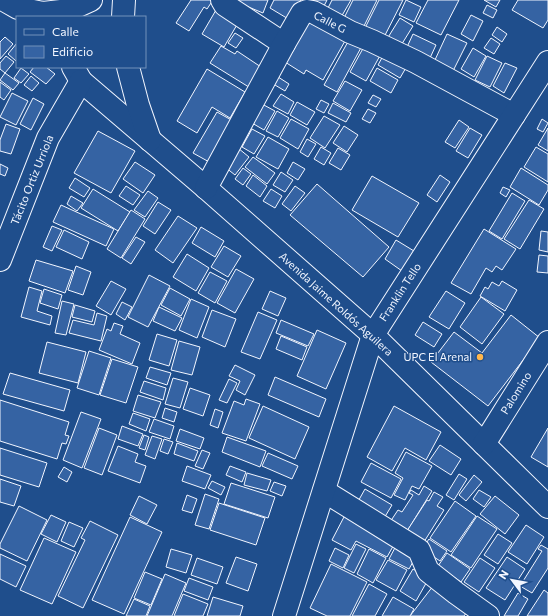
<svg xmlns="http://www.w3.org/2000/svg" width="548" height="616" viewBox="0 0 548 616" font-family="Commissioner,sans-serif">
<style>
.building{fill:#3563a3;stroke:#f2f6ff}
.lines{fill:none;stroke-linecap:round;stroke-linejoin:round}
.minor-casing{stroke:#f2f6ff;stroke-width:24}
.major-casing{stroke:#f2f6ff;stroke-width:24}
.minor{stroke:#1f4e8c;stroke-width:22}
.major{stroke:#1f4e8c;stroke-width:22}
.poi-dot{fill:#ffb74d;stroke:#1f4e8c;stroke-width:1.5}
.labels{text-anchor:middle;stroke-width:3;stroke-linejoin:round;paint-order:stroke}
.street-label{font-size:11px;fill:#f2f6ff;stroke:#1f4e8c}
.poi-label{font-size:11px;fill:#f2f6ff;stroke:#1f4e8c;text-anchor:end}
</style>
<rect width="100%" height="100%" fill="#1f4e8c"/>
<!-- building -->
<g class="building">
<path d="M191 0H213L207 9 204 7 189 31 176 23Z"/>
<path d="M234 0H268L263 13 234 1Z"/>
<path d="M274 0H301L290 20 270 8Z"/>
<path d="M308 0H327L322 10 307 2Z"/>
<path d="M332 0H351L340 19 326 12Z"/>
<path d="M353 0H377L361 32 342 22Z"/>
<path d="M379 0H403L382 41 363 32Z"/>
<path d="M406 0 421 7 414 22 399 15Z"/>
<path d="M428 0H459L441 35 416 23Z"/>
<path d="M484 0H500L496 7Z"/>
<path d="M518 0H548V20L543 28 512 10Z"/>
<path d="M487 5 497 10 493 18 483 13Z"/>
<path d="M216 10 238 23 224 47 202 34Z"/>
<path d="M471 15 483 21 473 41 461 34Z"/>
<path d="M400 18 413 26 400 47 387 39Z"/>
<path d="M309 20 345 41 323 80 306 70 304 74 285 62Z"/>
<path d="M497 27 507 34 502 42 492 35Z"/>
<path d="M235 33 243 38 236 48 228 43Z"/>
<path d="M413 34 436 45 430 58 407 47Z"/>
<path d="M447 34 467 43 453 71 434 62Z"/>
<path d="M5 37 13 44 0 59V42Z"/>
<path d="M350 38 363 44 337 92 324 85Z"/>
<path d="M491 38 500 44 494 54 484 48Z"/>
<path d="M17 43V60L16 61 8 54Z"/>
<path d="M366 43 382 52 366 81 350 72Z"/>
<path d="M221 46 235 54 237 51 264 69 252 89 210 63Z"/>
<path d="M473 48 486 56 474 77 461 69Z"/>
<path d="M384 54 407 66 400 78 378 65Z"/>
<path d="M6 56 14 62 5 73 0 69V63Z"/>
<path d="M487 56 502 63 490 87 475 80Z"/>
<path d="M505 63 517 68 504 93 493 86Z"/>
<path d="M34 67H46L55 74 46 84 30 72Z"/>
<path d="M21 68 29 74 21 83 14 78Z"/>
<path d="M377 68 398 80 391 93 370 81Z"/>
<path d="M207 69 245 92 230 118 212 107 197 133 177 121Z"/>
<path d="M5 73 19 83 13 90 0 80Z"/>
<path d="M275 75 289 84 285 91 270 82Z"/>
<path d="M31 76 39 83 32 91 24 85Z"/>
<path d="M345 81 362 90 350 111 333 101Z"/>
<path d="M0 82 11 90 4 100 0 97Z"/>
<path d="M12 93 28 101 16 125 0 117Z"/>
<path d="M281 94 294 102 288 114 273 106Z"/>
<path d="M373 95 381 99 376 107 368 103Z"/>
<path d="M33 98 44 104 31 130 20 124Z"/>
<path d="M321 100 329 104 324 113 316 109Z"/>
<path d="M297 102 315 112 307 125 290 115Z"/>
<path d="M333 103 351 113 346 122 328 113Z"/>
<path d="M262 104 275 111 264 130 252 123Z"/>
<path d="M368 109 376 113 370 123 362 119Z"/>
<path d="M277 111 289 118 278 137 266 131Z"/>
<path d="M217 112 235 122 211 163 193 153Z"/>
<path d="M324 116 340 125 325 148 310 138Z"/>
<path d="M291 119 309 129 298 149 280 138Z"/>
<path d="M542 119 548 123 543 132 537 129Z"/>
<path d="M459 120 469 127 455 148 445 142Z"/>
<path d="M6 124 20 129 11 154 0 151V140Z"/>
<path d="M344 126 358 135 347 152 333 143Z"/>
<path d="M470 128 482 135 468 158 456 151Z"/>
<path d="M548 128V151L538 145Z"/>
<path d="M252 129 265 136 254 154 242 147Z"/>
<path d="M98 131 135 151 111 193 74 173Z"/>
<path d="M268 137 289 149 278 169 256 157Z"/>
<path d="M307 139 316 144 308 157 300 152Z"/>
<path d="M321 147 331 153 324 165 314 159Z"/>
<path d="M536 147 548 154V182L524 167Z"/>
<path d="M238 148 249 157 235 175 225 167Z"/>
<path d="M338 148 350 155 341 170 329 163Z"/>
<path d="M253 157 275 173 267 184 245 167Z"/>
<path d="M135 162 155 175 143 193 123 179Z"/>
<path d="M293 162 305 169 298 180 287 173Z"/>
<path d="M0 164 8 168 5 176 0 174Z"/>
<path d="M243 168 251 174 243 185 235 179Z"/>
<path d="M521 168 548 185V190L539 205 510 187Z"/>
<path d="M281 172 293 180 285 192 273 185Z"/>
<path d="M253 175 267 186 260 197 246 186Z"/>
<path d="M440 175 450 182 437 202 427 195Z"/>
<path d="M372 176 419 203 398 237 352 210Z"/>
<path d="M75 178 90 188 84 197 69 188Z"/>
<path d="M317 184 389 247 363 277 290 215Z"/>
<path d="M126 186 140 195 133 205 119 196Z"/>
<path d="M295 186 305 193 291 211 282 204Z"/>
<path d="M503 187 510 190 506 197 500 193Z"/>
<path d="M93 189 130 212 118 231 81 208Z"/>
<path d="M271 189 282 196 275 208 263 201Z"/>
<path d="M148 191 158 198 145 217 134 210Z"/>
<path d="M512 193 525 201 502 239 489 231Z"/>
<path d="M71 196 83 203 77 211 67 204Z"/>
<path d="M529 200 544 209 520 249 504 239Z"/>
<path d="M158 202 171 210 155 234 143 226Z"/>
<path d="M61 205 114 229 106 246 53 222Z"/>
<path d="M131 210 145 219 121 258 107 249Z"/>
<path d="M178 216 197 228 173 263 155 250Z"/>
<path d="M52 226 62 230 52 251 43 247Z"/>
<path d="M201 227 224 241 215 257 192 243Z"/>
<path d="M484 229 516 249 502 270 496 266 492 272 486 268 471 294 451 283Z"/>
<path d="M64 230 89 242 82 259 56 247Z"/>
<path d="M541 231 548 232V252L539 250Z"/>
<path d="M136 237 145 242 131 264 122 258Z"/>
<path d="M396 240 414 251 402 271 385 259Z"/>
<path d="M224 246 241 256 228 277 211 267Z"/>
<path d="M187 254 209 268 196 291 173 277Z"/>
<path d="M539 255 548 256V273L537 272Z"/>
<path d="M36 260 73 271 65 293 29 281Z"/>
<path d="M76 266 91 272 83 295 68 290Z"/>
<path d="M236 269 254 279 235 313 217 303Z"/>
<path d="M210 272 227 281 215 303 198 293Z"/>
<path d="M149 275 170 286 148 327 128 317Z"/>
<path d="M111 281 126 289 111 315 96 306Z"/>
<path d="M502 281 517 290 505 311 480 296 485 287 488 289 492 282 499 286Z"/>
<path d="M29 287 42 291 37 311 52 316 50 325 21 317Z"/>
<path d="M170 288 190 299 181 316 161 305Z"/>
<path d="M44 289 62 295 58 309 40 303Z"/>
<path d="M270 291 286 298 278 316 262 309Z"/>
<path d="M446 291 465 303 449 329 429 317Z"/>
<path d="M481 297 504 314 482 344 460 327Z"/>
<path d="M191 299 209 307 197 338 179 330Z"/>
<path d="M62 301 74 304 66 335 55 333Z"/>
<path d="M122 302 132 307 125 320 116 314Z"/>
<path d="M75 305 95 311 92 322 72 317Z"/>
<path d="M159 307 182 318 175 331 153 321Z"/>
<path d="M212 310 236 319 225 347 202 337Z"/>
<path d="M258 312 277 320 260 359 241 352Z"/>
<path d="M97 313 107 316 101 341 69 333 73 320 94 325Z"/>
<path d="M511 315 540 338 488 406 431 362 454 332 482 353Z"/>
<path d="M281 320 314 334 308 346 276 333Z"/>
<path d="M423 322 442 334 434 347 415 335Z"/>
<path d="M114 323 123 326 120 334 140 343 132 364 99 350 107 329 111 331Z"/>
<path d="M317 330 346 343 326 389 297 376Z"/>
<path d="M157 334 177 340 169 366 149 360Z"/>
<path d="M281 336 307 347 302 360 276 349Z"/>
<path d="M179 341 200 347 192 375 171 370Z"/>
<path d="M47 342 86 352 78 383 39 373Z"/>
<path d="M89 351 111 358 99 395 77 388Z"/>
<path d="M112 359 138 367 126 403 100 395Z"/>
<path d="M235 365 255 375 245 395 236 390 240 381 229 376Z"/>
<path d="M150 367 171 373 167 385 146 378Z"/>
<path d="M10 373 70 390 64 411 3 394Z"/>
<path d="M275 377 326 399 319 417 268 395Z"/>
<path d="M173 378 188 382 180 408 165 404Z"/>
<path d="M229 379 237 383 227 403 219 400Z"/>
<path d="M144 381 166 388 163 400 140 392Z"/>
<path d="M190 388 210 395 203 416 183 409Z"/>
<path d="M138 395 161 402 155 418 133 411Z"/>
<path d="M246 399 260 404 246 441 222 433 234 401 244 405Z"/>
<path d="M0 400 69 422 65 435 69 436 66 444 62 443 57 459 0 441Z"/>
<path d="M263 406 309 427 295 459 249 438Z"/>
<path d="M394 406 441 432 426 460 405 448 392 471 367 457Z"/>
<path d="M165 408 177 412 174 422 162 418Z"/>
<path d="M215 409 223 412 218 428 210 425Z"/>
<path d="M81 412 101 419 82 468 63 460Z"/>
<path d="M133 413 150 419 146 431 129 424Z"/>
<path d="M154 419 174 426 170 439 149 432Z"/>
<path d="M122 426 143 434 138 446 118 439Z"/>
<path d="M99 428 117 435 102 475 84 468Z"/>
<path d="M548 428V467L531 457Z"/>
<path d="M180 429 204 438 200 449 176 441Z"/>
<path d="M144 435 149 437 145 450 139 448Z"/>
<path d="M152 436 162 439 155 459 145 455Z"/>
<path d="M227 437 266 451 260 467 222 452Z"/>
<path d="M164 439 173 442 168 454 160 451Z"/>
<path d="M177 443 198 451 194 461 174 454Z"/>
<path d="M440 445 461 459 451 475 429 461Z"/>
<path d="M118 446 138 454 135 462 146 466 140 483 108 471Z"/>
<path d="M0 448 47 463 39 487 0 475Z"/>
<path d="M202 450 210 453 203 469 195 466Z"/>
<path d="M406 452 432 466 419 489 412 486 405 500 394 495 403 478 395 473Z"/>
<path d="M268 453 298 466 292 479 262 466Z"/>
<path d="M371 463 401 479 391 498 361 482Z"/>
<path d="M187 466 211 475 205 489 182 481Z"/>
<path d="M230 466 246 472 242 482 226 475Z"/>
<path d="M64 467 72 472 67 482 58 477Z"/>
<path d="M247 473 271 480 267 491 244 485Z"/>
<path d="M459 474 467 479 454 500 446 495Z"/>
<path d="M474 475 482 482 466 501 459 495Z"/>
<path d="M0 479 21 486 14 506 0 502Z"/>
<path d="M212 481 225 487 221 495 208 488Z"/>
<path d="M274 482 286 486 282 496 270 491Z"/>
<path d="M231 483 275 497 268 518 224 504Z"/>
<path d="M424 486 432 491 404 536 388 525 398 510 402 512 413 495 409 493 411 490 419 495Z"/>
<path d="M365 489 392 505 383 520 356 505Z"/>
<path d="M479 490 491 497 484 507 473 499Z"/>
<path d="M434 492 443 497 437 506 444 510 422 545 405 534 427 500 429 501Z"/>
<path d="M205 494 219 499 209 529 195 525Z"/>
<path d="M187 495 197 499 192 513 182 510Z"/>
<path d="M139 496 157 505 147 524 130 515Z"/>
<path d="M495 496 519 515 505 534 480 514Z"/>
<path d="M455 501 476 516 451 552 430 538Z"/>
<path d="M219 503 265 518 256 545 210 530Z"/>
<path d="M19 506 47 520 27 561 0 548V544Z"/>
<path d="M51 515 66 522 57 542 41 534Z"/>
<path d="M345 515 396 541 387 557 356 541 351 550 332 540Z"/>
<path d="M477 516 497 529 471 568 451 555Z"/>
<path d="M130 517 162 532 124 614 92 600Z"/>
<path d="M90 521 118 535 83 608 58 596 85 540 81 538Z"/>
<path d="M69 522 83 528 74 547 61 541Z"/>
<path d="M526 525 544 537 527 564 508 552Z"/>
<path d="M498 534 512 543 498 564 484 555Z"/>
<path d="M44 538 76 552 52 604 20 590Z"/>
<path d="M429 539 447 551 440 561 422 549Z"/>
<path d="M398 542 418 553 409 569 389 559Z"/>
<path d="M356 544 366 549 354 573 344 568Z"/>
<path d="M541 545 548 549V568L532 593 520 586 542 551 538 549Z"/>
<path d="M335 548 349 555 343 568 329 561Z"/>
<path d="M171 549 192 555 186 573 166 567Z"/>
<path d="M369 549 386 558 373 583 357 574Z"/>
<path d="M447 553 470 569 461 582 438 566Z"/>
<path d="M0 554 26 566 16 587 0 579Z"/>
<path d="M236 557 257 564 248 591 226 583Z"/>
<path d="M507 557 525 569 505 600 486 588Z"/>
<path d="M197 558 223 567 217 584 191 575Z"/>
<path d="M480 558 495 568 479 592 464 582Z"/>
<path d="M388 560 407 570 396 591 376 580Z"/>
<path d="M331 564 367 582 350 616H327L310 608Z"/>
<path d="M413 569 429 578 416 601 400 591Z"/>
<path d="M145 572 162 579 151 605 134 598Z"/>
<path d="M165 574 186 583 172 616H147Z"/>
<path d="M189 578 213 587 208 600 184 591Z"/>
<path d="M369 584 387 594 375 616H352Z"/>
<path d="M433 586 467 612 464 616H410Z"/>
<path d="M544 590 548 593V616H527Z"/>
<path d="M518 593 528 599 518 616H504Z"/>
<path d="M183 594 208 604 203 616H174Z"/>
<path d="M213 597 243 606 240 616H207Z"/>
<path d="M393 597 414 609 410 616H382Z"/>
<path d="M134 599 150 606 146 616H126Z"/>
</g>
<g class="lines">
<defs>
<g id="minor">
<path d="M222 0 225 5 284 44"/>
<path d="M123 17 124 0"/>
<path d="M73 67 81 81 206 188 373 335 548 507"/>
<path d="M128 67 138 105 150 140"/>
<path d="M206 188 284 44 302 13 307 11 313 12 350 32 372 41 416 62 514 115"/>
<path d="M0 260 48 138 81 81"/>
<path d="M484 444 548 342"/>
<path d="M324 491 419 550 428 571 456 593 488 616"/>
<path d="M284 616 373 335 548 62"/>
</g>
<path id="major" d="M4 0 18 8 43 13 69 10 91 0"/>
</defs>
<!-- minor casing -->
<use href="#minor" class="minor-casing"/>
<!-- major casing -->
<use href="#major" class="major-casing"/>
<!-- minor -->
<use href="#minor" class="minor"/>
<!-- major -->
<use href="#major" class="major"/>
</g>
<!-- markers -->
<circle class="poi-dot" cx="480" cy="357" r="4"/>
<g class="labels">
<!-- street labels -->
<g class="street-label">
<text transform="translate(330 22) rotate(27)" y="4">Calle G</text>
<text transform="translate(32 180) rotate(-68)" y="4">Tácito Ortiz Urriola</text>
<text transform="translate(400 292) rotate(-57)" y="4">Franklin Tello</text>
<text transform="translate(336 304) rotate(42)" y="4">Avenida Jaime Roldós Aguilera</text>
<text transform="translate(516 393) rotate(-58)" y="4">Palomino</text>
</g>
<!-- poi labels -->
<g class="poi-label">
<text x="472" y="361">UPC El Arenal</text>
</g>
</g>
<!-- legend -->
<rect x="16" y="16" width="130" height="52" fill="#1f4e8c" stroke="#7391ba"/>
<rect x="24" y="29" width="20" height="6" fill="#1f4e8c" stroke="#7391ba"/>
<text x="52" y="36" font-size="12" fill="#f2f6ff">Calle</text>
<rect x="24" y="46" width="20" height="12" fill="#3563a3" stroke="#7391ba"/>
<text x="52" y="56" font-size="12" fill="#f2f6ff">Edificio</text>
<!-- north arrow -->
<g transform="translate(512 580) rotate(302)" stroke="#1f4e8c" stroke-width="3" paint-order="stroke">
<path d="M0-3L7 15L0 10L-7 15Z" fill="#f2f6ff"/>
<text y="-6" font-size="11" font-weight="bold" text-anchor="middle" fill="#f2f6ff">N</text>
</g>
</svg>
